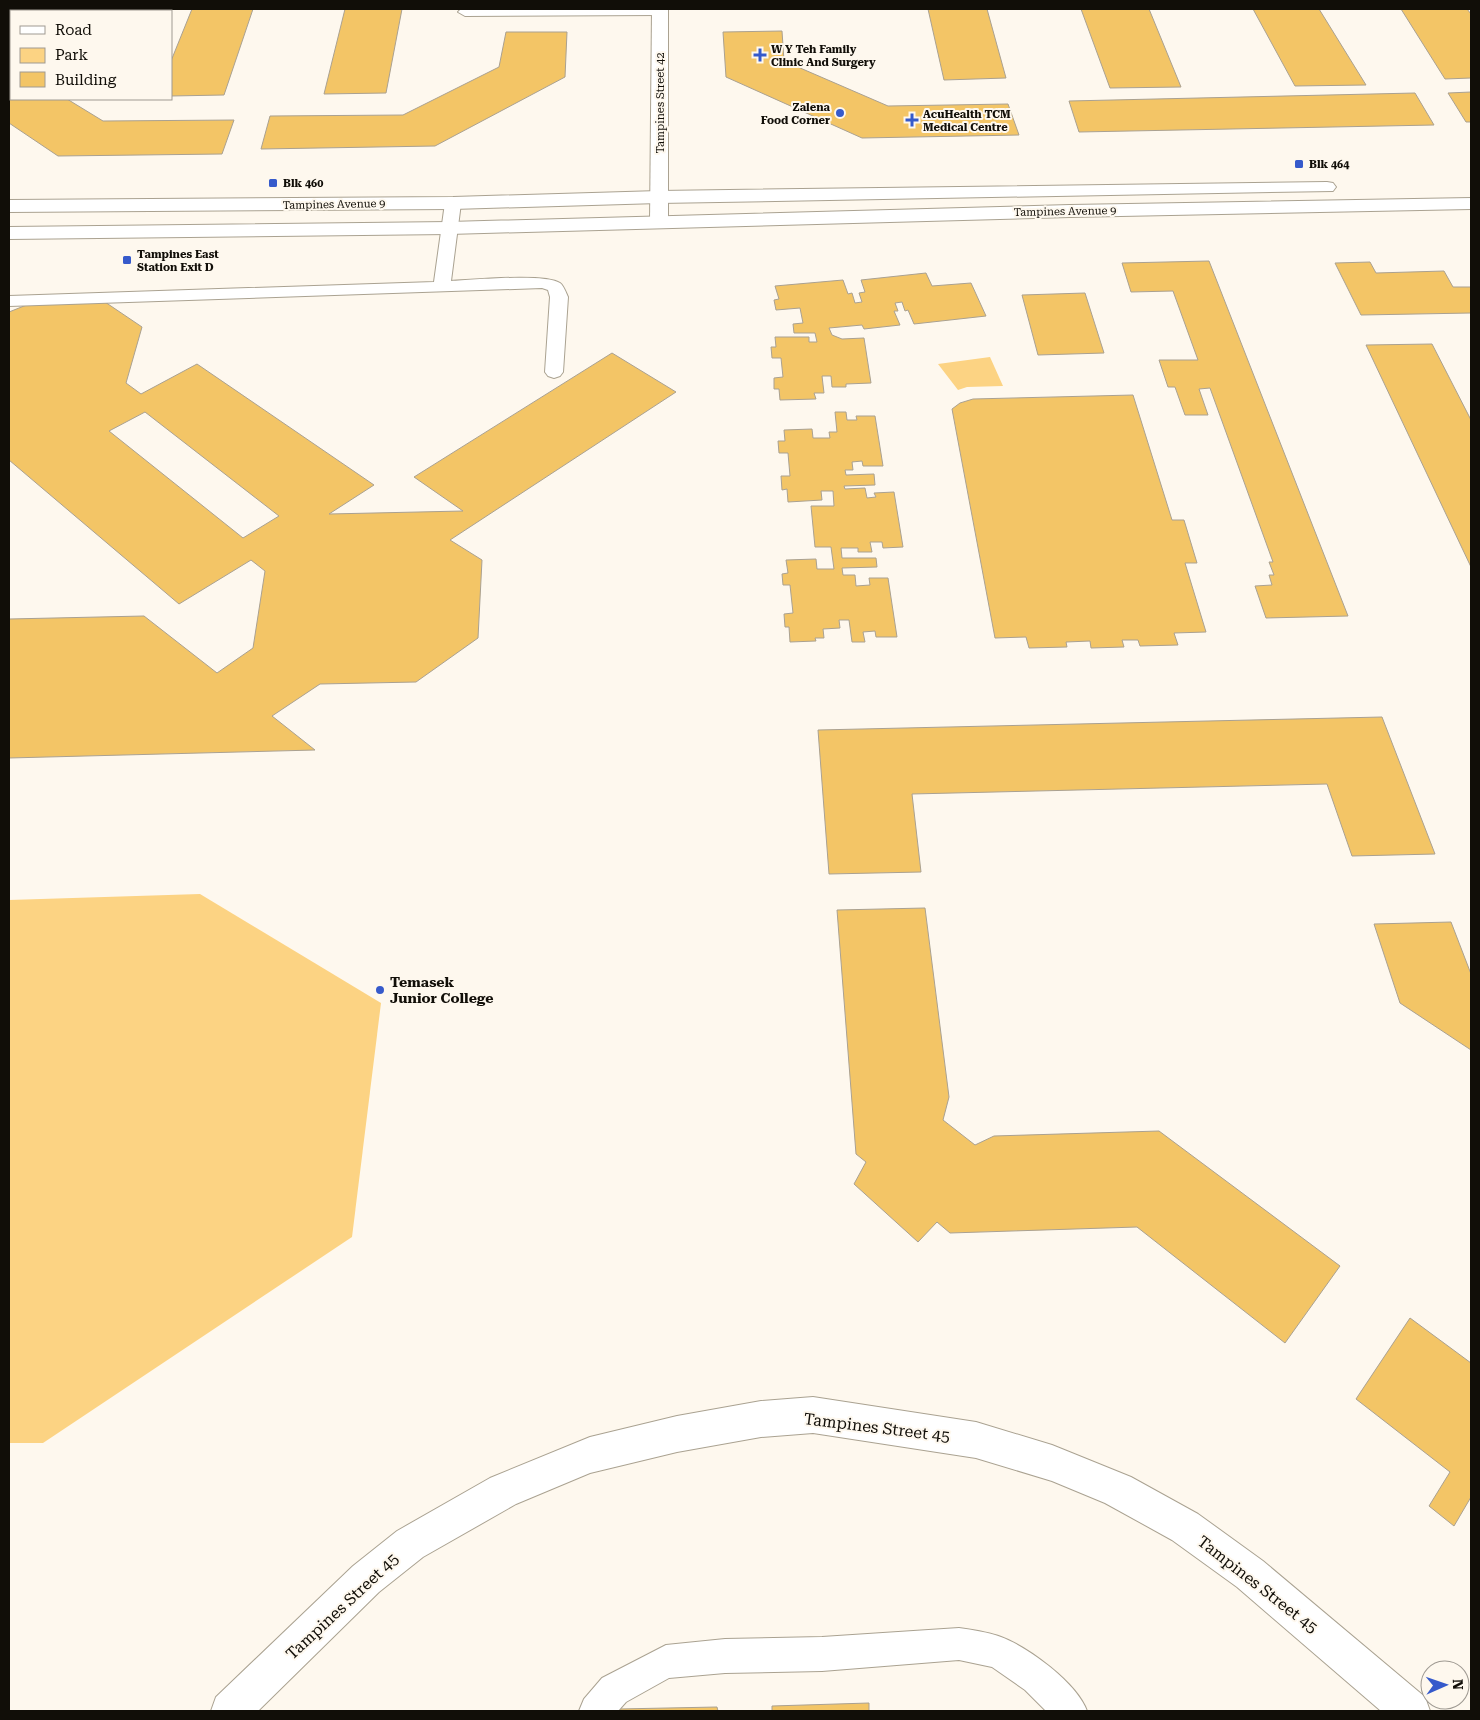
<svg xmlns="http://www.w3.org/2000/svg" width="1480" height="1720" viewBox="0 0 1480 1720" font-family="'Roboto Serif',serif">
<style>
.green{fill:#fcd383}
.building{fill:#f3c566;stroke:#aaa191;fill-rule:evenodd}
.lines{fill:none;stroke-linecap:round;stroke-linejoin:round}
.lane-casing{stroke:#aaa291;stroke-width:2}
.street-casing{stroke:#aaa291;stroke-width:2}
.secondary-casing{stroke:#aaa291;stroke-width:2}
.lane{fill:#fff;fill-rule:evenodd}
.street{fill:#fff;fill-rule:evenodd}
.secondary{fill:#fff;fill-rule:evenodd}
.poi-dot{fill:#365acb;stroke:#fef8ee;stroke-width:2}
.labels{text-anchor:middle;stroke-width:4;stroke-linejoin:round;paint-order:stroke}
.far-poi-label{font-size:11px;font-weight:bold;fill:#110e08;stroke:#fef8ee;text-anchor:start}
.far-street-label{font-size:11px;fill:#110e08;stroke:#fef8ee}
.poi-label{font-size:14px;font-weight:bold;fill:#110e08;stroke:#fef8ee;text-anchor:start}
.near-street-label{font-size:16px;fill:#110e08;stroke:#fef8ee}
</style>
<rect width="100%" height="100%" fill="#fef8ee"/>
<!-- green -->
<g class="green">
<path d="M990 357 1003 386 967 387 958 390 938 364Z"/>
<path d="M200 894 381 1003 352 1237 43 1443H9V900Z"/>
</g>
<!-- building -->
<g class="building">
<path d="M192 9H253L224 95 171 96V61Z"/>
<path d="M345 9H402L386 93 324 94Z"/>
<path d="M928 9H987L1006 78 944 80Z"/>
<path d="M1081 9H1149L1181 87 1110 88Z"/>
<path d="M1253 9H1319L1366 85 1295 86Z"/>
<path d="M1401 9H1467L1471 14V78L1445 79Z"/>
<path d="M782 31 784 61 888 106 1008 104 1019 135 862 138 726 77 723 32Z"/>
<path d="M506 32H567L565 77 435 146 261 149 270 116 403 115 499 67Z"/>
<path d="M9 43H11V99H67L103 121 234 120 222 154 58 156 9 123Z"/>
<path d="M1471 92V122H1466L1448 93Z"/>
<path d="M1415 93 1434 125 1079 132 1069 101Z"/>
<path d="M1209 261 1348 616 1266 618 1255 586 1272 585 1269 575H1274L1269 562H1273L1210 388 1199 389 1208 415H1185L1175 387H1168L1159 360H1198L1173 291 1131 292 1122 263Z"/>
<path d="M1370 262 1376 273 1444 271 1453 287H1471V313L1361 315 1335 263Z"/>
<path d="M926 273 932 286 971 283 986 316 914 324 908 310 905 311 902 302 895 303 898 311H894L900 325 864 329 862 325 829 328 832 335 842 339 864 338 871 383 846 384V387H832L831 376H822L824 393H814L816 399 780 400 779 389H774V378L783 377 781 358H772L771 347H776L775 337H809V342H817L815 333H794L793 324 803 323 800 308 776 310 774 300 779 299 775 286 843 280 848 294 852 293 855 303 862 302 859 293 865 292 861 280Z"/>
<path d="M1085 293 1104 353 1038 355 1022 295Z"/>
<path d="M105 302 142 327 126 383 141 394 197 364 374 485 329 514 463 511 414 477 612 353 676 392 450 540 482 560 478 638 416 682 320 684 272 716 315 750 9 758V619L144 616 217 673 253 648 265 571 251 560 179 604 9 460V312L29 304ZM145 412 279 516 243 538 109 431Z"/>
<path d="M1432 344 1471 420V567L1366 345Z"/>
<path d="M1133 395 1172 520H1184L1197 563H1185L1206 632 1174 633 1178 645 1140 646 1138 640H1122L1124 647 1091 648 1090 641 1066 642 1067 647 1029 648 1026 637 995 638 952 409 960 403 973 399Z"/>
<path d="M835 412H846L847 420H857L856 416H875L883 466H863L862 461 852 462 853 470H845L846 475 874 474 875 485 844 486 845 489 865 488 867 498 876 497 874 493 894 492 903 547 883 548 882 542H870L872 552H858V548H841L842 558H876L877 567 842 568 843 575H855L856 586 870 585 869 578H888L897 637H876L875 631 863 632 865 642H852L849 620H839L840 628 823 629 824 638H815L816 641 790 642 789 627H785L784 614 793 613 790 585H783L782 574 788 573 786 560 816 559 817 569H834L831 547H815L811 506H834L833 491H821L822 500 788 502 787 489 782 490 781 476H790L788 453H779L778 441H785L784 430 812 429 813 438H830L829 432H837Z"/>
<path d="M1382 717 1435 854 1352 856 1327 784 912 794 921 872 829 874 818 730Z"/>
<path d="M925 908 949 1097 943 1120 975 1145 994 1136 1159 1131 1340 1266 1285 1343 1137 1227 950 1233 937 1222 918 1242 854 1184 866 1162 856 1154 837 910Z"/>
<path d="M1451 922 1471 974V1050L1400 1003 1374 924Z"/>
<path d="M1410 1318 1471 1363V1497L1454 1526 1429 1506 1450 1472 1356 1399Z"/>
<path d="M869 1703V1711H772V1706Z"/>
<path d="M717 1707 718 1711H618V1709Z"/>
</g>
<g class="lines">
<defs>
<g id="lane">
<path d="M461 9H665L667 11 660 15 465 16 458 12Z"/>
<path d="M453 198 459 200 461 203 451 281C473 280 545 273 560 283 564 286 566 293 568 297L563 372 560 376 554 378 548 376 545 372 550 297 548 290 542 288 9 306V296L434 282 445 203 447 200Z"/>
<path d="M959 1628C973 1630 988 1632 1001 1637 1028 1647 1077 1683 1087 1711H1046L1025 1690 992 1667 959 1660 822 1671 725 1673 669 1678 626 1702 618 1711H579L584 1699 602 1678 666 1645 725 1639 822 1637Z"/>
</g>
<g id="street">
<path d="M652 9H668V222L666 226 659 228 652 226 650 222Z"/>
<path d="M813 1397 976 1422 1052 1445 1131 1477 1198 1514 1263 1561 1425 1697 1430 1711H1381L1237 1587 1172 1540 1105 1503 1052 1481 976 1458 813 1433 761 1437 677 1452 590 1473 516 1504 423 1557 379 1592 258 1711H211L216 1697 353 1566 397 1531 490 1478 590 1437 677 1416 761 1401Z"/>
</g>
<g id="secondary">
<path d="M1327 182 1333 183 1336 187 1333 191 659 203 453 209 9 212V200L453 197 659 191Z"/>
<path d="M1471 198V209L1070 217 449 234 9 239V227L449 222 1070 205Z"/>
</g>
</defs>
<!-- lane casing -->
<use href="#lane" class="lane-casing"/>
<!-- street casing -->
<use href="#street" class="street-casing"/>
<!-- secondary casing -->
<use href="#secondary" class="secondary-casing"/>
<!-- lane -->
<use href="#lane" class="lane"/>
<!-- street -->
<use href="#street" class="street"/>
<!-- secondary -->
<use href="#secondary" class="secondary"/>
</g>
<!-- markers -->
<g class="poi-dot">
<path d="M757.5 47.5h5v5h5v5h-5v5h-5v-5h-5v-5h5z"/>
<circle cx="840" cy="113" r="5"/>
<path d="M909.5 112.5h5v5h5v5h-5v5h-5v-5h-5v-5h5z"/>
<rect x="1294" y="159" width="10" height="10" rx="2.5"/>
<rect x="268" y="178" width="10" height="10" rx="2.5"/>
<rect x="122" y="255" width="10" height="10" rx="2.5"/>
<circle cx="380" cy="990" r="5"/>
</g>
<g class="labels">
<!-- far-poi labels -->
<g class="far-poi-label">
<text x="771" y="53">W Y Teh Family<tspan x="771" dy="13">Clinic And Surgery</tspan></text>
<text x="830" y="111" text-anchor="end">Zalena<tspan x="830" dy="13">Food Corner</tspan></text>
<text x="923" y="118">AcuHealth TCM<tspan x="923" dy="13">Medical Centre</tspan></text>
<text x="1309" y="168">Blk 464</text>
<text x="283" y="187">Blk 460</text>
<text x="137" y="258">Tampines East<tspan x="137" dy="13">Station Exit D</tspan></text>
</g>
<!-- far-street labels -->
<g class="far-street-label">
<text transform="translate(660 103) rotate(-90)" y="4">Tampines Street 42</text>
<text transform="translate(334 204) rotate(-1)" y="4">Tampines Avenue 9</text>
<text transform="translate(1065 211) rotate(-1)" y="4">Tampines Avenue 9</text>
</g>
<!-- poi labels -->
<g class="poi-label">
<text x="390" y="987">Temasek<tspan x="390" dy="16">Junior College</tspan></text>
</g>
<!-- near-street labels -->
<g class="near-street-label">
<text transform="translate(877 1427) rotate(7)" y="6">Tampines Street 45</text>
<text transform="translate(1258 1584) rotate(38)" y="6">Tampines Street 45</text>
<text transform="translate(342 1606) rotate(-43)" y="6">Tampines Street 45</text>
</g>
</g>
<!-- border -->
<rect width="1480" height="1720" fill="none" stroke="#110e08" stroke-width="20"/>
<!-- legend -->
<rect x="10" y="10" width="162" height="90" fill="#fef8ee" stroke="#9f9a92"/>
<rect x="20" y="26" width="25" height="8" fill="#ffffff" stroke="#9f9a92"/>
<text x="55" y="35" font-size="15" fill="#110e08">Road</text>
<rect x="20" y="48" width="25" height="15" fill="#fcd383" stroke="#9f9a92"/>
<text x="55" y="60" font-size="15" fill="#110e08">Park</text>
<rect x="20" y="72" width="25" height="15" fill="#f3c566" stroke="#9f9a92"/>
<text x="55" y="85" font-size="15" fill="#110e08">Building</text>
<!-- north arrow -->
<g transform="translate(1445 1685) rotate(88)"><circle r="24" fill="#fef8ee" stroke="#9f9a92"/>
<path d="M0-4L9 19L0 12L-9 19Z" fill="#365acb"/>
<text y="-8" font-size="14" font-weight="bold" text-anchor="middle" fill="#110e08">N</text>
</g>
</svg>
